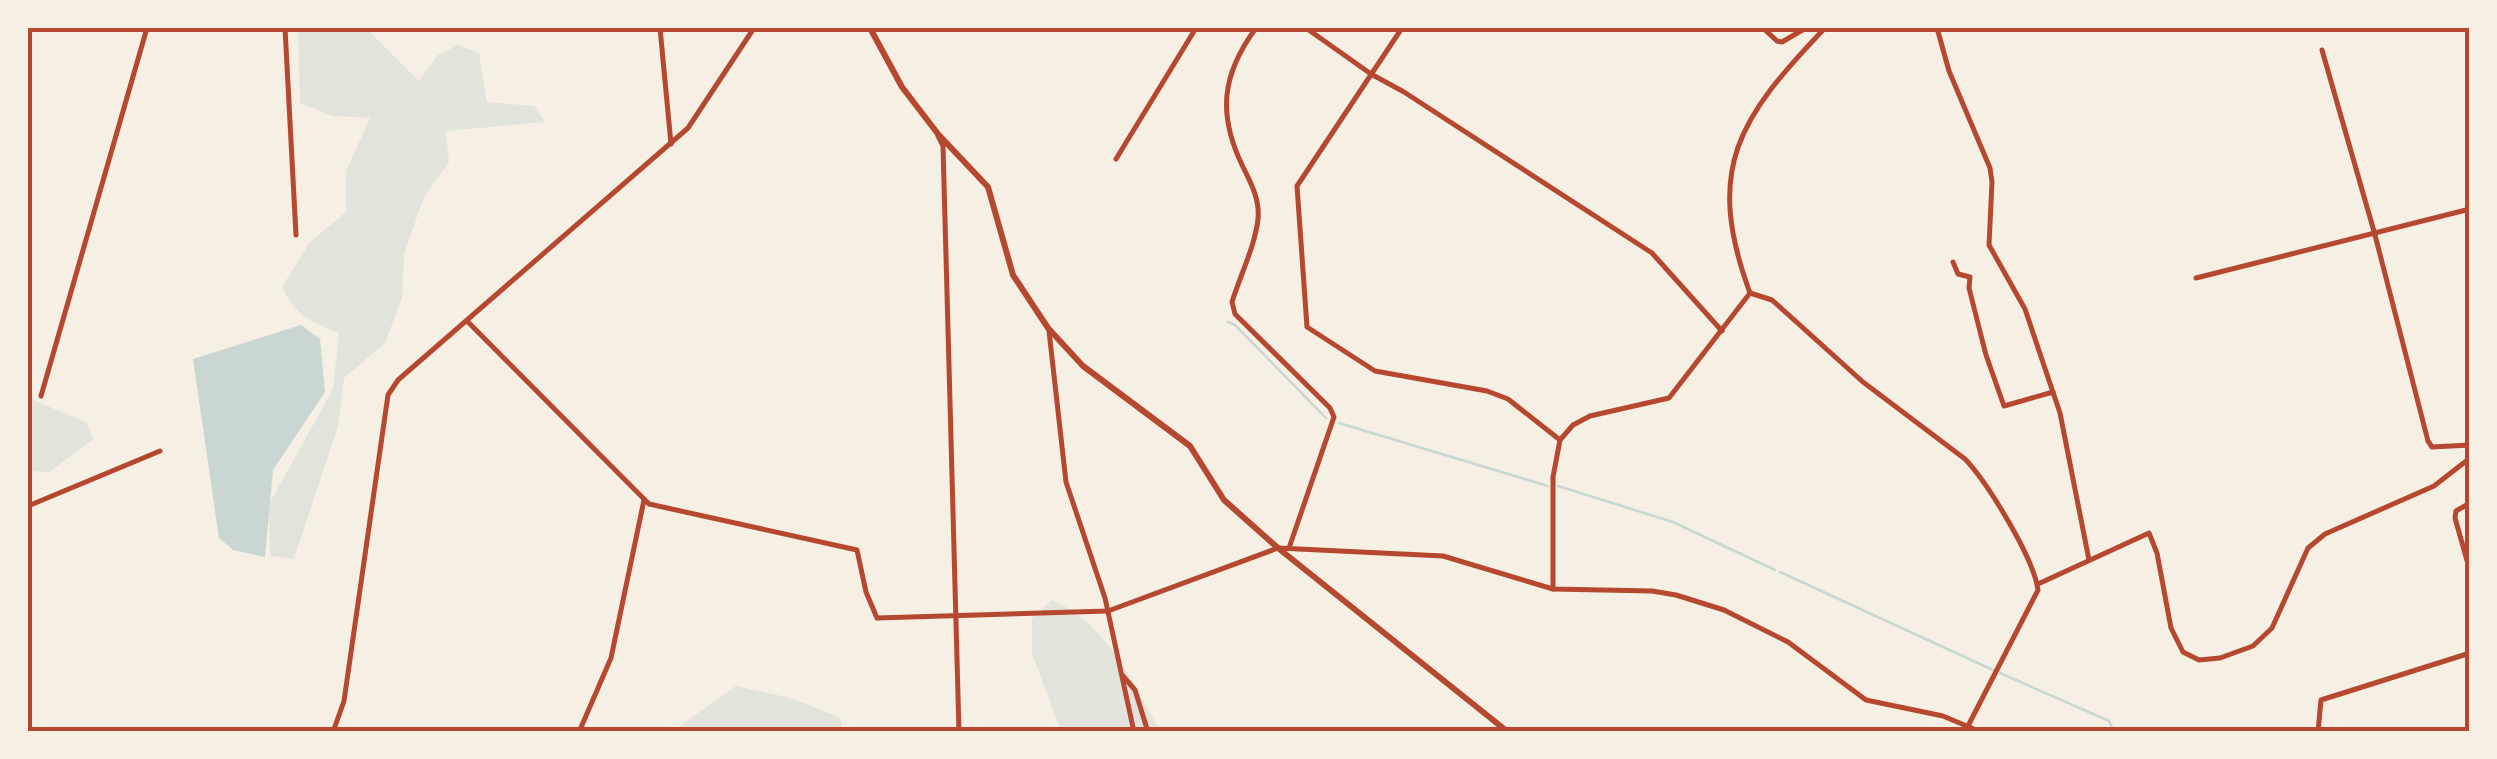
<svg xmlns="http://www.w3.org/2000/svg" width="2497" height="759" viewBox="0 0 2497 759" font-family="Figtree,sans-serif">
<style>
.green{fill:#e2e4dc}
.water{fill:#c9d6d2}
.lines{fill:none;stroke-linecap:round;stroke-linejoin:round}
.stream{stroke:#c9d6d2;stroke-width:2.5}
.minor{stroke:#b5482f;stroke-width:5}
.secondary{stroke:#b5482f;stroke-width:6}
.neatline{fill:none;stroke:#b5482f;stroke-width:4}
</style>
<rect width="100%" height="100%" fill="#f6efe4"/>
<!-- green -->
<g class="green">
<path d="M298 28H366L419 81 438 55 458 45 479 53 487 102 534 106 545 122 446 131 449 162 424 197 404 254 402 298 385 343 344 378 338 427 294 559 270 556 269 504 333 389 339 333C309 321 297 317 282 287L310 242 346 212V171L370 118 333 116 300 103Z"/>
<path d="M28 398 86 422 93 439 49 472 28 471Z"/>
<path d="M1052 600C1107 624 1132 681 1160 731H1061L1032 654V618Z"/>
<path d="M736 686 791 698 839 717 844 731H672Z"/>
</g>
<!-- water -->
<path class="water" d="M301 325 320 339 325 392 273 470 265 557 233 550 219 538 193 359Z"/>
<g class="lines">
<!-- stream -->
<g class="stream">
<path d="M1228 322 1235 325 1326 418"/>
<path d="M1339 423 1548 486"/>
<path d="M1558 486 1673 522 1775 570"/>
<path d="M1780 572 1993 670"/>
<path d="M2000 673 2109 721 2114 732"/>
</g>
<!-- minor -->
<g class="minor">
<path d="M285 28 296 235"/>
<path d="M660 28 671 144"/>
<path d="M1256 28C1222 74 1217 114 1243 167 1251 183 1260 200 1258 219 1255 246 1240 276 1232 302L1235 314 1330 408 1334 417 1289 548"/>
<path d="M1306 28 1371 74 1404 92 1652 253 1722 331"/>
<path d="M1402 28 1297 186 1307 327 1375 371 1487 391 1508 399 1560 440"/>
<path d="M1763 28 1777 41 1782 42 1806 28"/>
<path d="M1937 28 1949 71 1990 168 1992 182 1989 245 2025 309 2060 413 2089 560"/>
<path d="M2322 50 2375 235 2428 441 2432 447 2470 445"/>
<path d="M938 136 943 146 959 732"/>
<path d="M1116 159 1196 28"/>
<path d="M1953 262 1958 274 1970 277 1969 288 1986 355 2004 406 2053 392"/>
<path d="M2196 278 2470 209"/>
<path d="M1750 293 1772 300 1863 382 1965 459C1987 482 2034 558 2038 590L1969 724"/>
<path d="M1750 293C1704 168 1739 118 1825 28"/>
<path d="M468 322 649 504 857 550 866 592 877 618 1108 611 1278 548 1443 556 1553 589 1652 591 1676 595 1724 610 1788 642 1866 700 1943 716 1981 732"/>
<path d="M1049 331 1066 482 1105 598 1134 732"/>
<path d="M41 396 147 28"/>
<path d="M2470 503 2456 511 2455 518 2470 571"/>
<path d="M28 506 160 451"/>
<path d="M2038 584 2149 533 2157 553 2171 628 2183 652 2199 660 2220 658 2253 646 2272 628 2308 548 2325 534 2434 486 2470 458"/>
<path d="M1553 589V477L1560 440 1573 425 1590 416 1669 398 1750 293"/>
<path d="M1123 676 1135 690 1148 732"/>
<path d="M333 732 344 701 388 395 398 380 688 128 754 28"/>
<path d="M579 732 611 658 644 500"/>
<path d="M2318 732 2321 700 2470 653"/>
</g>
<!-- secondary -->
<path class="secondary" d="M870 28 902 87 938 134 988 187 1013 275 1048 328 1083 366 1190 446 1224 500 1278 548 1508 732"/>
</g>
<!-- border -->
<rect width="2497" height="759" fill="none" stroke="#f6efe4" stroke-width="60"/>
<rect x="30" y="30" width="2437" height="699" class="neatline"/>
</svg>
